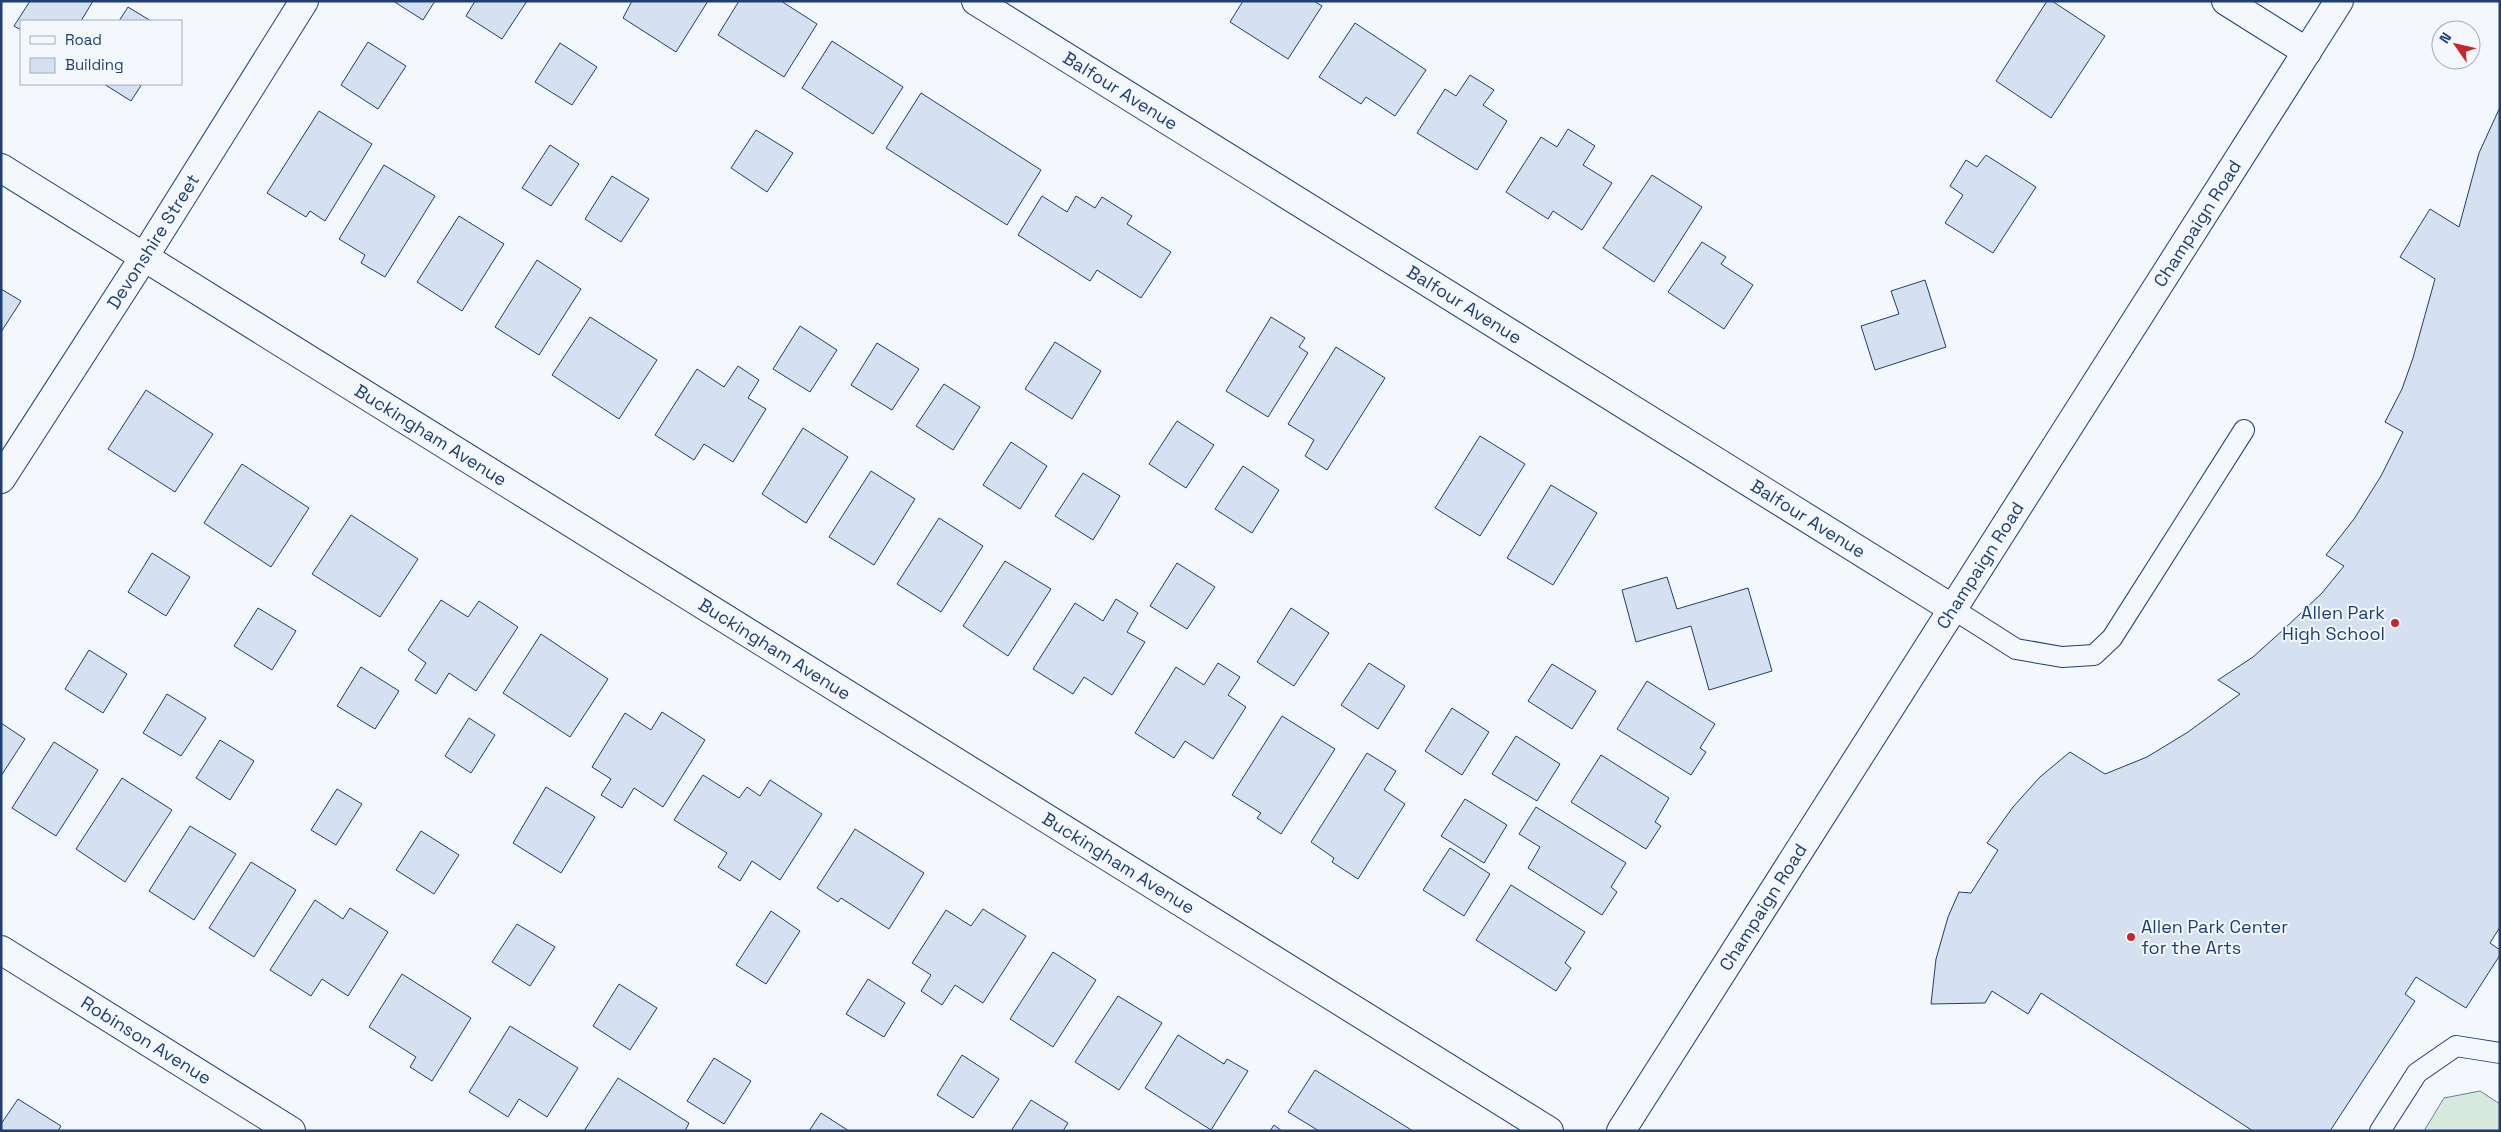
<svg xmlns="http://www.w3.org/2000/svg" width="2501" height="1132" viewBox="0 0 2501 1132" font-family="'Space Grotesk',sans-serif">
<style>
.green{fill:#d7e8df;stroke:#687fa3}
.building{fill:#d5e0f0;stroke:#1d3f73}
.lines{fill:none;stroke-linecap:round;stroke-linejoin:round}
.lane-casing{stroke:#1d3f73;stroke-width:22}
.street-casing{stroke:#1d3f73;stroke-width:30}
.secondary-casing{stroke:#1d3f73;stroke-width:30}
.lane{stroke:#f4f7fb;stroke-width:20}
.street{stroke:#f4f7fb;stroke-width:28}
.secondary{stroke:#f4f7fb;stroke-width:28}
.poi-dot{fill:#c62828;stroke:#f4f7fb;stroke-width:2}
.labels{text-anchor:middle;stroke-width:4;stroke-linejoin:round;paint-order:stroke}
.street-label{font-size:18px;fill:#1d3f73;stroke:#f4f7fb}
.poi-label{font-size:18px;fill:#1d3f73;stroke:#f4f7fb;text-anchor:end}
</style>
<rect width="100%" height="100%" fill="#f4f7fb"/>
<!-- green -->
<path class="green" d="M2480 1091 2500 1104V1131H2424L2444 1098Z"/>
<!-- building -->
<g class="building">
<path d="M30 1H93L81 21H21V30L14 26Z"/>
<path d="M393 1H435L423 20Z"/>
<path d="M475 1H527L502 39 466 16Z"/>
<path d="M632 1H708L676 52 623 18Z"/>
<path d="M739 1H781L817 24 784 77 718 35Z"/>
<path d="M1243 1H1314L1322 6 1288 59 1230 22Z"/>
<path d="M2047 1H2052L2105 36 2051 118 1996 81Z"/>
<path d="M128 7 151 21H119Z"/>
<path d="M1355 23 1426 70 1395 116 1366 97 1361 104 1319 77Z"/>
<path d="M832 41 903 87 873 134 802 88Z"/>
<path d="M368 42 406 66 378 109 341 85Z"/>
<path d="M560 43 597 67 572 105 535 82Z"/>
<path d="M1470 75 1494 90 1483 105 1507 121 1477 170 1417 133 1445 89 1456 96Z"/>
<path d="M104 84H142L131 101Z"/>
<path d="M921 93 1041 170 1007 225 886 148Z"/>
<path d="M2500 107V927L2490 943 2500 950V955L2466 1008 2416 977 2405 994 2415 1001 2330 1131H2253L2041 993 2028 1014 1992 991 1985 1003 1931 1004 1936 959 1948 917 1959 892 1971 893 1998 850 1987 843 2013 807 2040 777 2070 752 2105 774 2147 757 2188 732 2240 694 2218 680 2253 657 2283 630 2322 593 2344 566 2326 555 2354 519 2381 476 2403 432 2385 422 2402 389 2413 358 2435 279 2400 257 2430 209 2459 227 2479 153Z"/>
<path d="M319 111 372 144 325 221 310 211 306 217 267 193Z"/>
<path d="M1568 129 1595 146 1583 165 1612 183 1582 230 1553 211 1548 219 1506 192 1541 137 1557 147Z"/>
<path d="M756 130 793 153 767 192 731 168Z"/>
<path d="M550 145 579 164 551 206 522 188Z"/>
<path d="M1986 155 2036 187 1993 253 1945 223 1963 195 1950 186 1966 160 1977 167Z"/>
<path d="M384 165 435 196 385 277 361 263 365 255 339 239Z"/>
<path d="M1652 175 1702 207 1654 282 1603 248Z"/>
<path d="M612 176 649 199 621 242 585 219Z"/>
<path d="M1042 196 1067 212 1076 196 1095 208 1102 197 1132 216 1127 224 1171 252 1141 298 1097 270 1090 281 1018 235Z"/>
<path d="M459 216 504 244 462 311 417 282Z"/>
<path d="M1702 242 1726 257 1721 264 1753 285 1724 329 1668 292Z"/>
<path d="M537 260 581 289 539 355 495 327Z"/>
<path d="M1925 280 1946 347 1875 370 1861 326 1899 314 1891 291Z"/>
<path d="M1 289 21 301 1 332Z"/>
<path d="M590 317 657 360 619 419 552 375Z"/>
<path d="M1271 317 1305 338 1299 347 1308 353 1268 417 1226 391Z"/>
<path d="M800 326 837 350 810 392 773 369Z"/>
<path d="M1055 342 1101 371 1072 419 1025 389Z"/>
<path d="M877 343 919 369 892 410 851 385Z"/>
<path d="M1336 347 1385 378 1327 470 1305 456 1314 440 1288 424Z"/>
<path d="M738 366 759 380 748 398 766 409 733 462 704 444 694 460 655 435 697 369 724 387Z"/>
<path d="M944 384 980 407 953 450 916 426Z"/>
<path d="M146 390 213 434 175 492 108 449Z"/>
<path d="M1177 421 1214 445 1186 488 1149 464Z"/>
<path d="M803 428 848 457 806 523 762 494Z"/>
<path d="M1480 436 1525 464 1480 536 1435 508Z"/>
<path d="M1011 442 1047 466 1020 509 983 485Z"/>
<path d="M242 464 309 508 271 567 204 523Z"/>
<path d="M1243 466 1279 490 1252 533 1215 509Z"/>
<path d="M871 471 915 499 874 565 829 537Z"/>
<path d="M1083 473 1120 496 1093 540 1055 516Z"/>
<path d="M1551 485 1597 513 1553 585 1507 558Z"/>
<path d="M351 515 418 559 380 617 312 574Z"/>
<path d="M939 518 983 546 941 612 897 584Z"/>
<path d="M152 553 190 577 166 616 128 592Z"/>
<path d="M1005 561 1051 589 1008 656 963 626Z"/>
<path d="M1177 563 1215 587 1187 629 1150 606Z"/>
<path d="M1667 577 1677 609 1748 588 1772 671 1709 690 1691 626 1636 642 1622 590Z"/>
<path d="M1116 599 1138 613 1127 632 1145 642 1112 695 1084 677 1073 694 1033 669 1075 603 1103 621Z"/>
<path d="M441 600 468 617 479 601 518 627 476 691 449 673 436 694 415 680 426 663 408 650Z"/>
<path d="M258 608 296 631 272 670 234 646Z"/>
<path d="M1291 608 1329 633 1294 686 1257 662Z"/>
<path d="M541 634 608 679 570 737 503 693Z"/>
<path d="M89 650 127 674 103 713 65 689Z"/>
<path d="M1218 663 1240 677 1228 695 1246 707 1213 759 1185 741 1174 758 1135 733 1176 667 1204 685Z"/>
<path d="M1369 663 1405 686 1378 729 1341 705Z"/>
<path d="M1552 664 1596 691 1572 729 1528 701Z"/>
<path d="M361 667 399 691 375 729 337 706Z"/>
<path d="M1647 681 1715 724 1700 748 1706 752 1691 775 1617 729Z"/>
<path d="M167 694 206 718 181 756 143 733Z"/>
<path d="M1452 708 1489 732 1462 775 1425 751Z"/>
<path d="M662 712 705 740 663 807 634 788 622 808 601 795 611 779 592 767 625 713 651 730Z"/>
<path d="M1282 716 1335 749 1281 834 1257 818 1261 813 1232 795Z"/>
<path d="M469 718 495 735 471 773 445 756Z"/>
<path d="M1 723 25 739 1 776Z"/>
<path d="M1516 736 1560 764 1537 801 1492 774Z"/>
<path d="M220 740 254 761 230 800 196 778Z"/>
<path d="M54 742 98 770 56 836 12 808Z"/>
<path d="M1367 753 1396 771 1384 790 1405 804 1358 879 1332 862 1334 858 1311 842Z"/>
<path d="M1601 755 1669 798 1655 822 1661 826 1646 849 1571 802Z"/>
<path d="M703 775 739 798 747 787 760 796 770 780 822 814 780 880 752 861 740 881 718 867 727 853 674 820Z"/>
<path d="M122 778 172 810 125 882 76 849Z"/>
<path d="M546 787 595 817 561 873 513 843Z"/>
<path d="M337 789 362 804 336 845 311 830Z"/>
<path d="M1465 799 1507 825 1484 863 1441 836Z"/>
<path d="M1536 807 1626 863 1611 887 1617 892 1602 915 1528 868 1540 847 1519 834Z"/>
<path d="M190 826 236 854 194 920 149 891Z"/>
<path d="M855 829 924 873 889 929 841 898 838 902 817 888Z"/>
<path d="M421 831 459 855 434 894 396 870Z"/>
<path d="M1450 848 1490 874 1464 916 1423 890Z"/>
<path d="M251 862 296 890 254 957 209 928Z"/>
<path d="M1511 885 1585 932 1565 963 1571 968 1556 991 1476 940Z"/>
<path d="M315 900 343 919 350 908 388 932 348 996 322 979 311 996 270 970Z"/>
<path d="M983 909 1026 936 983 1003 955 985 942 1005 921 991 931 975 912 963 946 910 971 926Z"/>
<path d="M771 911 800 931 766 984 736 965Z"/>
<path d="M517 924 555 947 530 986 492 962Z"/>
<path d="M1053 952 1096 980 1053 1047 1010 1019Z"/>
<path d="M402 974 471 1018 432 1081 410 1067 416 1057 369 1027Z"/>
<path d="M868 979 905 1003 884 1037 846 1014Z"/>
<path d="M619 984 657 1008 630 1050 593 1026Z"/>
<path d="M1118 996 1162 1023 1119 1090 1075 1062Z"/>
<path d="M510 1026 578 1068 547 1117 519 1099 508 1117 469 1092Z"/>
<path d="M1178 1035 1224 1064 1227 1059 1248 1071 1211 1130 1145 1088Z"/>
<path d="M962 1055 999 1079 973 1118 937 1095Z"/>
<path d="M714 1058 751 1081 724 1124 687 1101Z"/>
<path d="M1315 1070 1413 1131H1319L1288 1112Z"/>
<path d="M618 1078 689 1123 685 1131H584Z"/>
<path d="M18 1099 61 1126 58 1131H1V1124Z"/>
<path d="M1031 1100 1068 1123 1063 1131H1011Z"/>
<path d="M821 1113 849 1131H809Z"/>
<path d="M1274 1125 1282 1131H1270Z"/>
</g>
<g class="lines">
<defs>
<g id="lane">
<path d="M1953 609 2016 649 2062 657 2094 655 2112 638 2244 430"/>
<path d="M2380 1131 2417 1073 2456 1046 2500 1053"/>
</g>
<g id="street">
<path id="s1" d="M976 1 1953 609"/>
<path d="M2226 1 2307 52"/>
<path id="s2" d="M1 168 1549 1131"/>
<path id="s3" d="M1 479 144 257 304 1"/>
<path id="s4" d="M1 950 291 1131"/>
</g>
<g id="secondary">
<path id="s5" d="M1621 1131 2339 1"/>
</g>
</defs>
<!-- lane casing -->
<use href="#lane" class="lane-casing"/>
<!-- street casing -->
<use href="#street" class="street-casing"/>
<!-- secondary casing -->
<use href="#secondary" class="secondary-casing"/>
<!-- lane -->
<use href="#lane" class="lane"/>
<!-- street -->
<use href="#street" class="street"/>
<!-- secondary -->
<use href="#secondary" class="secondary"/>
</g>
<!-- markers -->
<g class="poi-dot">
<circle cx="2395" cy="623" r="5"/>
<circle cx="2131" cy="937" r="5"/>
</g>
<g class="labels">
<!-- street labels -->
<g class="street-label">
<text dy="6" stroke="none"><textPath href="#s1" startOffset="170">Balfour Avenue</textPath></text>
<text dy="6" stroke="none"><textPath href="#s5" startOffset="1075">Champaign Road</textPath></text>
<text dy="6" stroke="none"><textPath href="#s3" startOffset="282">Devonshire Street</textPath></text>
<text dy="6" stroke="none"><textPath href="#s1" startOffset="575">Balfour Avenue</textPath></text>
<text dy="6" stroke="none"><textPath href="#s2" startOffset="506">Buckingham Avenue</textPath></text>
<text dy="6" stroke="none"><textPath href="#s1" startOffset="980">Balfour Avenue</textPath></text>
<text dy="6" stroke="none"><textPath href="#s5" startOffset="670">Champaign Road</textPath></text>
<text dy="6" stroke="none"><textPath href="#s2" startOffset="911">Buckingham Avenue</textPath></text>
<text dy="6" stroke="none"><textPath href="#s2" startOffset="1316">Buckingham Avenue</textPath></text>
<text dy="6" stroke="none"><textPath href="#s5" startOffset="265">Champaign Road</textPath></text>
<text dy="6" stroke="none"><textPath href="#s4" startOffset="171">Robinson Avenue</textPath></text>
</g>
<!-- poi labels -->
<g class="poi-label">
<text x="2385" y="619">Allen Park<tspan x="2385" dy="21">High School</tspan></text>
<text x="2141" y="933" text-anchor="start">Allen Park Center<tspan x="2141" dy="21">for the Arts</tspan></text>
</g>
</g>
<!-- border -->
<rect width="2501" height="1132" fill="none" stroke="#1d3f73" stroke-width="5"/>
<!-- legend -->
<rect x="20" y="20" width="162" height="65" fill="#f4f7fb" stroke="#9eadc5"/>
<rect x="30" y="36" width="25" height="8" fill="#f4f7fb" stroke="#9eadc5"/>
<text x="65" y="45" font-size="15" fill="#1d3f73">Road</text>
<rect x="30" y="58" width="25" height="15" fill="#d5e0f0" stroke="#9eadc5"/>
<text x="65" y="70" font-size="15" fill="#1d3f73">Building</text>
<!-- north arrow -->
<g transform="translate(2456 45) rotate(304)"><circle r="24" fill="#f4f7fb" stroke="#9eadc5"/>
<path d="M0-4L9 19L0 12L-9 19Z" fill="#c62828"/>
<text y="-8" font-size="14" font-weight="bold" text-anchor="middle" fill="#1d3f73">N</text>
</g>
</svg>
